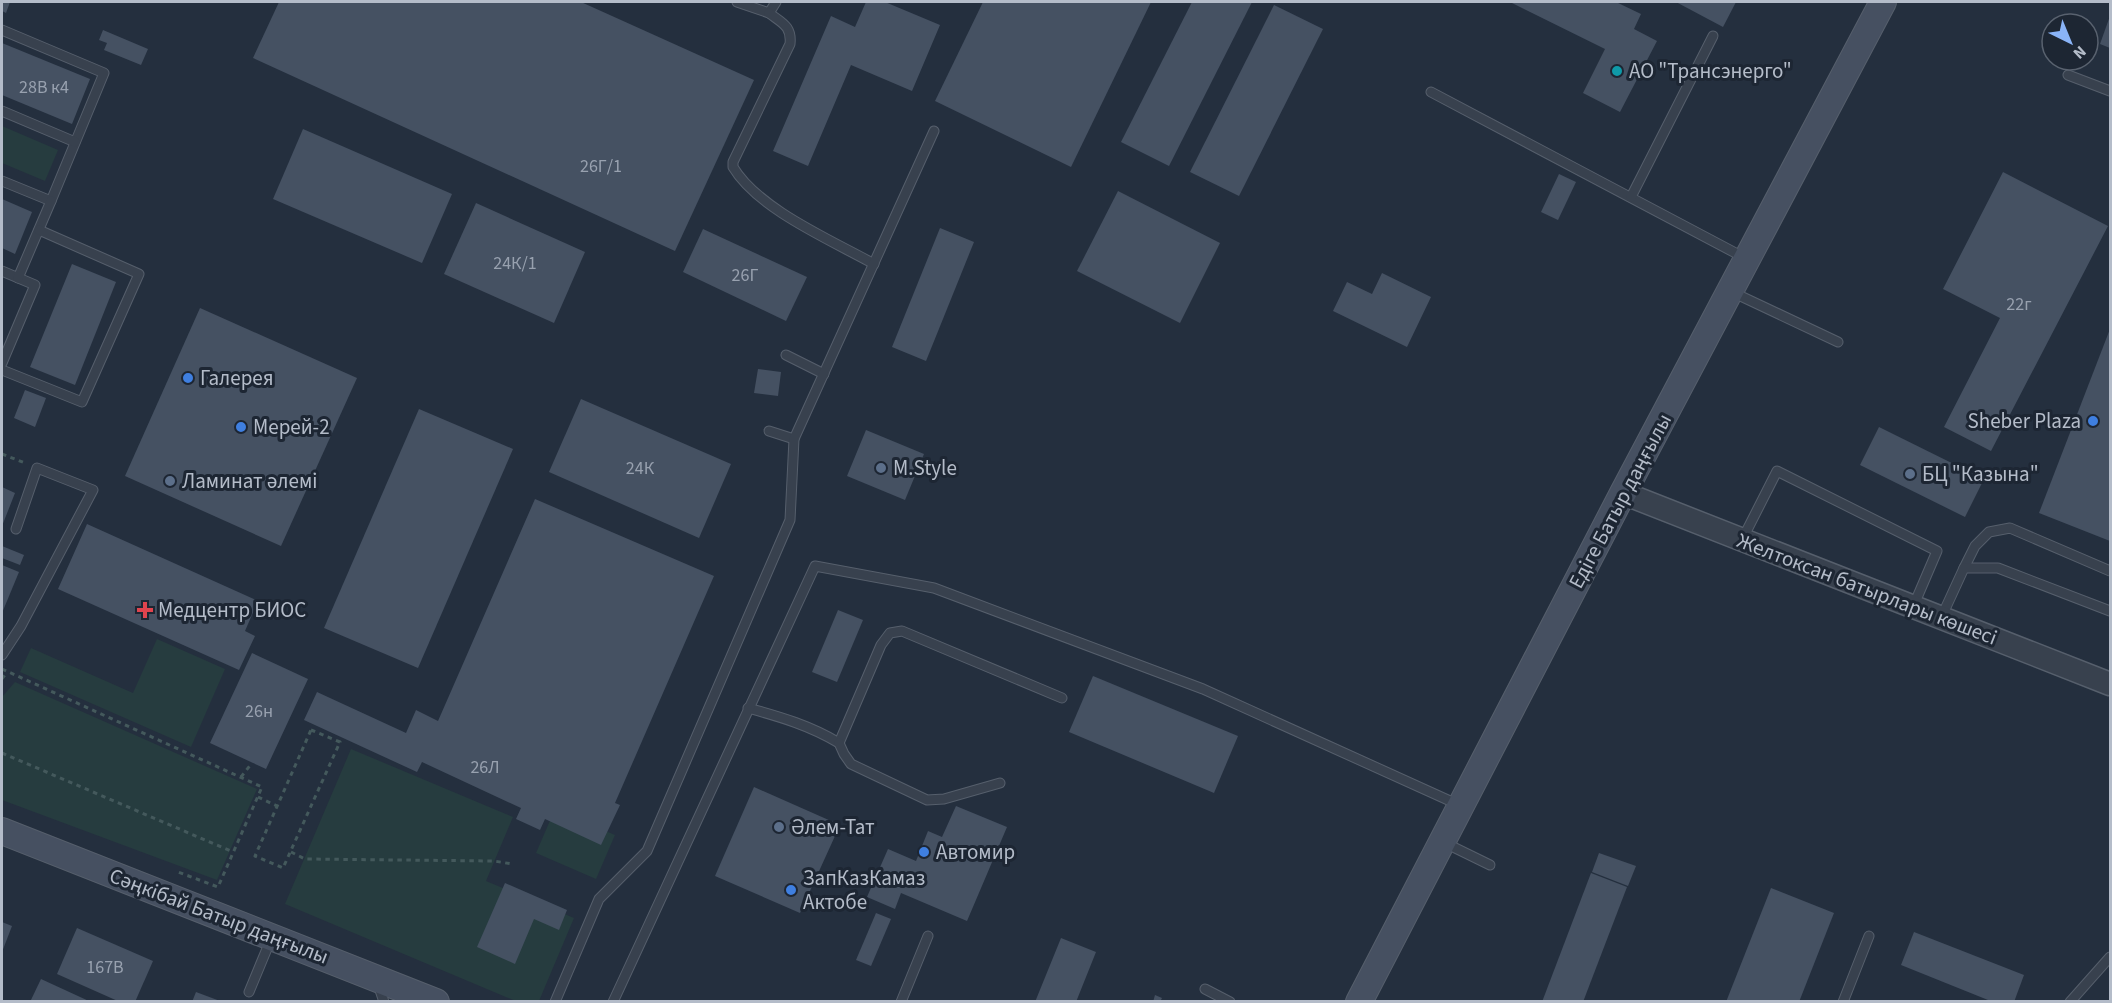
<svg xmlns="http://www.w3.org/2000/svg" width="2112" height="1003" viewBox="0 0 2112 1003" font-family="'Source Sans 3',sans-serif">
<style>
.green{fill:#263c3f}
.building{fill:#455162}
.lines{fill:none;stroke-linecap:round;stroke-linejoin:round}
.service-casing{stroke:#565f6c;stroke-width:11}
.tertiary-casing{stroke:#565f6c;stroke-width:25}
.secondary-casing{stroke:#565f6c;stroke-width:28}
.path{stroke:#44595c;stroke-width:3;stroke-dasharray:4.5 4.5;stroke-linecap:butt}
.service{stroke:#38414e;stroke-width:9}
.tertiary{stroke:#38414e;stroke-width:22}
.secondary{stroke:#465061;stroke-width:26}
.culture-dot{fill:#0f9aa8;stroke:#1d2633;stroke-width:2}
.shop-dot{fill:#3f7fe0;stroke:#1d2633;stroke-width:2}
.service-dot{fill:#5c6f8a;stroke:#1d2633;stroke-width:2}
.health-dot{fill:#e0444e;stroke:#1d2633;stroke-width:2}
.labels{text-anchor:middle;stroke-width:6;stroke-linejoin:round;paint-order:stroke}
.number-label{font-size:18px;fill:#98a1af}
.poi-label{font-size:21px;fill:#b4bcc9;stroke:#1d2633;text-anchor:start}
.street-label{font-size:21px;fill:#b4bcc9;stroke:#1d2633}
</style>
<rect width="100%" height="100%" fill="#242f3e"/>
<!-- green -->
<g class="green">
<path d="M2 126 58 150 45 181 2 163Z"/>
<path d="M157 639 225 669 191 747 20 672 31 648 133 693Z"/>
<path d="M15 682 257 789 217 880 2 800V697Z"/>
<path d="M351 749 513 817 486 881 574 918 539 1001 518 1002 285 904Z"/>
<path d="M555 809 615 835 596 879 536 853Z"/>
</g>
<!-- building -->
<g class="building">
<path d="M2 2H10L6 13 2 11Z"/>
<path d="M279 2H581L754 80 675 251 253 58Z"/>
<path d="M866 2H885L940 25 912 91 851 65 808 166 773 151 831 16 855 27Z"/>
<path d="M983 2H1151L1071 167 935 101Z"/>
<path d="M1192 2H1252L1169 166 1121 142Z"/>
<path d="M1510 2H1616L1641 14 1634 29 1657 41 1620 112 1583 93 1605 49Z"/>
<path d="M1676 2H1736L1723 27Z"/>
<path d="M1274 5 1323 29 1239 196 1190 172Z"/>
<path d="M2110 16V48L2100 44Z"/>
<path d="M103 30 148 49 141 65 104 50 107 43 99 40Z"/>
<path d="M2 43 90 79 72 124 2 95Z"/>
<path d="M303 129 452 194 422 263 273 199Z"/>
<path d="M2003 172 2108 226 1991 451 1944 427 2000 318 1943 289Z"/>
<path d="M1559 174 1576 182 1558 220 1541 212Z"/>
<path d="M1118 191 1220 243 1180 323 1077 271Z"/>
<path d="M2 199 32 212 15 254 2 248Z"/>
<path d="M476 203 585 252 554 323 444 274Z"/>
<path d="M940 228 974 242 926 361 892 347Z"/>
<path d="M703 229 807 277 786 321 683 272Z"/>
<path d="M72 264 116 282 75 385 30 367Z"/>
<path d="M1382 273 1431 297 1407 347 1333 311 1347 282 1372 294Z"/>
<path d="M200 308 357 378 281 546 125 476Z"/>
<path d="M2110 329V541L2039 513Z"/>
<path d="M758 369 781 372 778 396 754 393Z"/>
<path d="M25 390 46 398 35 427 14 418Z"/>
<path d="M581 399 731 464 699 538 549 472Z"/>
<path d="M419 409 513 449 418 668 324 628Z"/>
<path d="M1879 427 1984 479 1965 517 1860 465Z"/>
<path d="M866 430 924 454 905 500 847 476Z"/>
<path d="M2 487 15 493 2 526Z"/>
<path d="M535 499 714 576 615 803 620 805 601 845 545 819 540 830 516 819 521 808 422 762 417 772 304 720 317 692 406 733 416 710 438 721Z"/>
<path d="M87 524 258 601 245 631 255 636 239 670 58 589Z"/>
<path d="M2 546 24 555 20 565 2 558Z"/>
<path d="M2 565 19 572 2 613Z"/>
<path d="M838 610 863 620 837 682 812 672Z"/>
<path d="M252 653 308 679 266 769 210 743Z"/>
<path d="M1093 676 1238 736 1214 793 1069 732Z"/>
<path d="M754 787 840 825 800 913 715 876Z"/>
<path d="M956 806 1007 827 967 921 901 893 895 909 867 897 888 849 916 861 928 831 942 837Z"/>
<path d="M1599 853 1636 866 1628 886 1592 872Z"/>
<path d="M1591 873 1627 887 1583 1002H1542Z"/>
<path d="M505 883 567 910 559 930 534 919 515 964 477 947Z"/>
<path d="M1771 888 1834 913 1799 1002H1726Z"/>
<path d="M876 913 891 919 871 966 856 960Z"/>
<path d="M2 922 12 926 2 952Z"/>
<path d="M77 928 153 961 135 1002H120L57 974Z"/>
<path d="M1914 932 2024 975 2014 1002H1993L1901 965Z"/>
<path d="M1061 938 1096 952 1076 1002H1035Z"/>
<path d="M41 979 91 1002H30Z"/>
<path d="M196 992 220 1001V1002H192Z"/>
<path d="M1155 995 1162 998 1160 1002H1153Z"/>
</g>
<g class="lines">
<defs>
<g id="service">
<path d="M737 2 769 13 776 2"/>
<path d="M769 13C782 23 792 26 790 44L733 162V167C758 209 831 240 874 264"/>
<path d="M2 30 104 73 51 201 2 181"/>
<path d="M2068 75 2110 91"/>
<path d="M1431 92 1745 258"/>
<path d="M2 111 75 142"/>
<path d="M1631 197 1713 36"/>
<path d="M2 271 35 285 2 363"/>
<path d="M18 278 51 201"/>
<path d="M1732 292 1838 342"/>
<path d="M786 355 824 374"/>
<path d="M2 370 82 402 139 274 39 230"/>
<path d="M769 431 794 439"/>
<path d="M1743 538 1777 471 1937 551 1913 607"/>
<path d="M1964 568 1975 546 1989 532 2010 528 2110 571"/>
<path d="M1941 618 1964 568H1998L2110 611"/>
<path d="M2 655 21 626 93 490 37 468 16 529"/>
<path d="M748 708C781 717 811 726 839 743L881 645 890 633 902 631 1062 698"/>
<path d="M839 743 844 754 851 764 927 800 944 799 1000 783"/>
<path d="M1443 842 1490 865"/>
<path d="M378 984 384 1002"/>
<path d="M1205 989 1230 1002"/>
<path d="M249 992 271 939"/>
<path d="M555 1002 599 899 647 851 790 520 794 439 934 131"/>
<path d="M613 1002 815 566 934 588 1203 689 1459 805"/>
<path d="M901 1002 928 936"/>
<path d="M1843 1002 1869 936"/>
<path d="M2070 1002 2110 957"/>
</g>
<path id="tertiary" d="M1623 493 2110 684"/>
<g id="secondary">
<path d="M2 831 436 1002"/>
<path d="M1359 1002 1623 493 1883 2"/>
</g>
</defs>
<!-- service casing -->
<use href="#service" class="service-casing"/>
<!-- tertiary casing -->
<use href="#tertiary" class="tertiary-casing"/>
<!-- secondary casing -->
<use href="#secondary" class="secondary-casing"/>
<!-- path -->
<g class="path">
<path d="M2 454 25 463"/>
<path d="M2 669 262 787 218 887 178 872"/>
<path d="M2 679 7 672"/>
<path d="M311 730 340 742 283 868 255 856Z"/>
<path d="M2 753 233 852"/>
<path d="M241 777 252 763"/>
<path d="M258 797 277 806"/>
<path d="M291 852 305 859 494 861 512 864"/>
</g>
<!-- service -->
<use href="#service" class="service"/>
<!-- tertiary -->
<use href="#tertiary" class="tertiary"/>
<!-- secondary -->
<use href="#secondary" class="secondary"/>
</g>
<!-- markers -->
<circle class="culture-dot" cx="1617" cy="71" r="6"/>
<g class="shop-dot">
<circle cx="188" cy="378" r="6"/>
<circle cx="2093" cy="421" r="6"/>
<circle cx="241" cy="427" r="6"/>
<circle cx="924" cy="852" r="6"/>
<circle cx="791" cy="890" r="6"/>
</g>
<g class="service-dot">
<circle cx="881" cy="468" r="6"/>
<circle cx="1910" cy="474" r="6"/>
<circle cx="170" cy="481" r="6"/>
<circle cx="779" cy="827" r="6"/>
</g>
<path class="health-dot" d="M142 601h6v6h6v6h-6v6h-6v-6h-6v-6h6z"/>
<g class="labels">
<!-- number labels -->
<g class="number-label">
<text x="44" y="93">28В к4</text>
<text x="601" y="172">26Г/1</text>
<text x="515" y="269">24К/1</text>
<text x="745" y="281">26Г</text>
<text x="2019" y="310">22г</text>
<text x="640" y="474">24К</text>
<text x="259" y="717">26н</text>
<text x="485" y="773">26Л</text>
<text x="105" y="973">167В</text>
</g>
<!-- poi labels -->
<g class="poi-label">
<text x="1629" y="78">АО "Трансэнерго"</text>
<text x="200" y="385">Галерея</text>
<text x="2081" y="428" text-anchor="end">Sheber Plaza</text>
<text x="253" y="434">Мерей-2</text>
<text x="893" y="475">M.Style</text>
<text x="1922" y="481">БЦ "Казына"</text>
<text x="182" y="488">Ламинат әлемі</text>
<text x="158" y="617">Медцентр БИОС</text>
<text x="791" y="834">Әлем-Тат</text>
<text x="936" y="859">Автомир</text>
<text x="803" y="885">ЗапКазКамаз<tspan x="803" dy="24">Актобе</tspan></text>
</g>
<!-- street labels -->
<g class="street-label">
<text transform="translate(1620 501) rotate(-62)" y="7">Едіге Батыр даңғылы</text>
<text transform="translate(1867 589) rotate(21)" y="7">Желтоксан батырлары көшесі</text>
<text transform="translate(219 916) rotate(21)" y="7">Сәңкібай Батыр даңғылы</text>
</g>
</g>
<!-- border -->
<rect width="2112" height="1003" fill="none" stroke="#b4bcc9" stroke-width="6"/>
<!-- north arrow -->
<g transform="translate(2070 42) rotate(137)"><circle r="28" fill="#1d2633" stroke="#59626f" stroke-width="1.5"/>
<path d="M0-4.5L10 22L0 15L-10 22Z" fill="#8ab4f8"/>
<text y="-9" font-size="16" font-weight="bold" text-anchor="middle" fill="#b4bcc9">N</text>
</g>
</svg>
